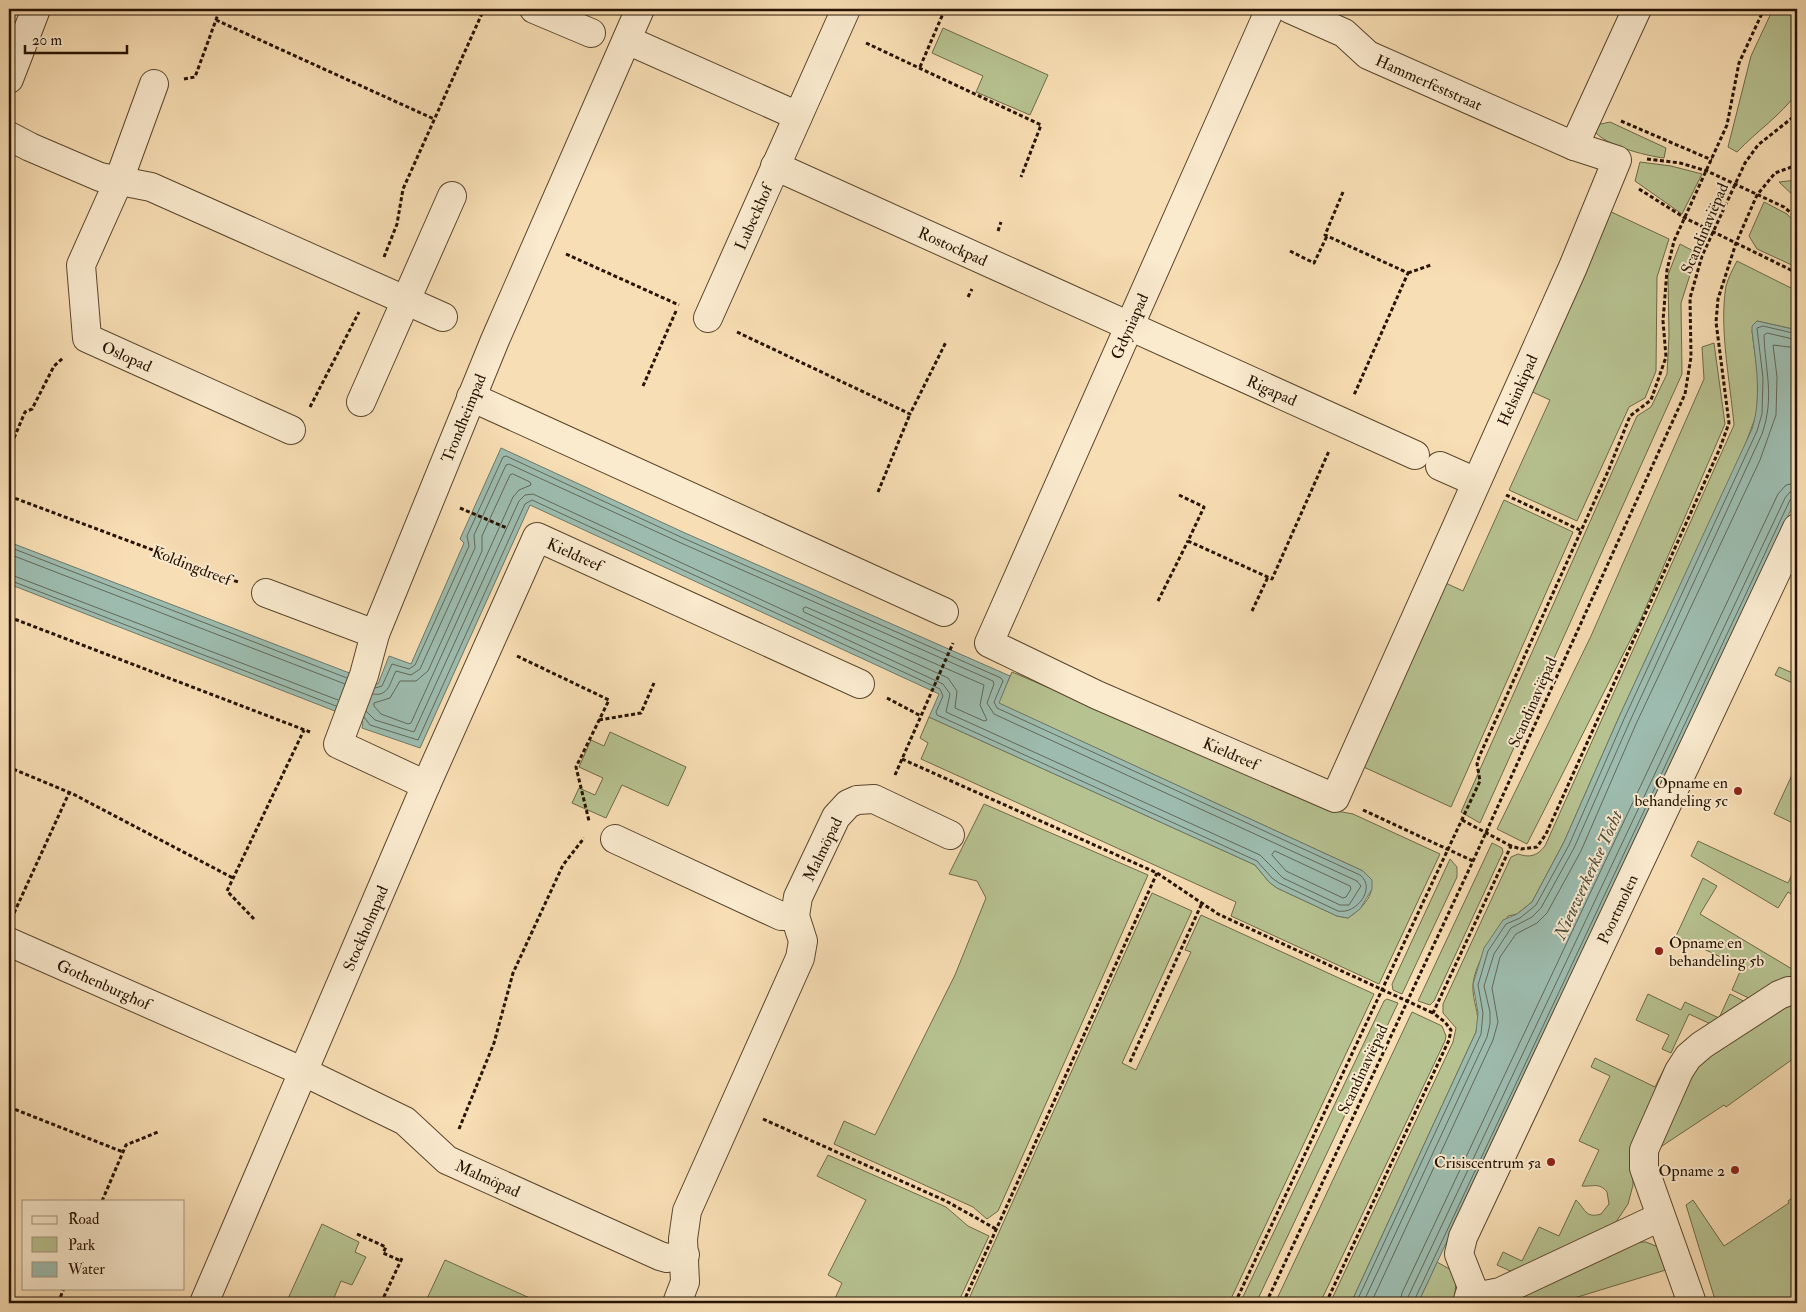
<svg xmlns="http://www.w3.org/2000/svg" width="1806" height="1312" viewBox="0 0 1806 1312" font-family="'IM FELL Double Pica',serif">
<style>
.green{fill:#b7c291;stroke:#6e6a48}
.water{fill:#9dbcaf;stroke:#6d7869}
.lines{fill:none;stroke-linecap:round;stroke-linejoin:round}
.shore{stroke:#626858;stroke-width:1}
.minor-casing{stroke:#5a462d;stroke-width:30}
.path{stroke:#261300;stroke-width:3;stroke-dasharray:4 2.5;stroke-linecap:butt}
.minor{stroke:#faeace;stroke-width:28}
.poi-dot{fill:#8f2418;stroke:#faeace;stroke-width:2}
.labels{text-anchor:middle;stroke-width:4;stroke-linejoin:round;paint-order:stroke}
.street-label{font-size:16px;fill:#261300;stroke:#faeace}
.poi-label{font-size:16px;fill:#261300;stroke:#faeace;text-anchor:end}
.water-label{font-size:18px;font-style:italic;fill:#504e3d;stroke:#faeace}
</style>
<rect width="100%" height="100%" fill="#f8deb4"/>
<filter id="stains"><feTurbulence type="fractalNoise" baseFrequency=".004" numOctaves="4"/><feColorMatrix values="0 0 0 0 .2 0 0 0 0 .09 0 0 0 0 .02 0 0 0 .5 -.17"/></filter>
<radialGradient id="worn" r=".72"><stop offset=".6" stop-color="#630" stop-opacity="0"/><stop offset="1" stop-color="#630" stop-opacity=".3"/></radialGradient>
<!-- green -->
<g class="green">
<path d="M1773 9H1797V93C1781 115 1756 132 1737 152L1728 147 1751 56Z"/>
<path d="M943 28 1048 75 1030 115 976 92 983 76 932 53Z"/>
<path d="M1610 122 1666 148 1664 158C1647 156 1596 144 1592 126Z"/>
<path d="M1640 162 1671 166 1702 174 1682 214 1635 181Z"/>
<path d="M1797 180V199L1779 182Z"/>
<path d="M1764 202 1787 214 1797 225V258L1794 266 1757 249 1749 236Z"/>
<path d="M1607 210 1669 239 1657 277 1656 371 1645 398 1629 407 1577 521 1509 490 1550 400 1526 389Z"/>
<path d="M1680 244 1697 253 1681 303 1682 374 1480 823 1461 812 1637 416 1651 407 1667 374 1669 336 1668 275Z"/>
<path d="M1737 261 1797 291V330L1757 321 1752 331 1758 378 1757 413 1742 453 1619 717 1564 842 1532 902 1517 914 1508 916C1495 936 1471 966 1473 991 1474 1006 1481 1017 1476 1032L1351 1303H1330L1453 1042 1456 1028 1443 1013V1004L1511 857 1518 854C1530 858 1537 856 1545 846L1734 425C1730 381 1719 328 1726 286 1728 278 1733 269 1737 261Z"/>
<path d="M1714 343 1725 424 1640 621 1527 844 1497 829 1591 636 1704 379 1702 347Z"/>
<path d="M1504 500 1573 532 1451 807 1357 764 1439 580 1463 591Z"/>
<path d="M1779 667 1797 675V685L1775 675Z"/>
<path d="M1012 672 1337 811 1353 814 1440 854 1379 984 1231 916 1236 902 921 759 928 743 920 738 929 717 1255 865 1269 882 1277 888 1337 916 1348 918C1364 907 1383 888 1363 871L998 703Z"/>
<path d="M610 732 686 767 668 806 622 785 606 818 572 803 579 788 595 795 603 778 579 767 591 740 604 746Z"/>
<path d="M1797 764V825L1774 814Z"/>
<path d="M984 804 1148 875 998 1211 987 1219 973 1207 834 1144 844 1121 875 1135 955 975 986 898 977 881 949 874Z"/>
<path d="M1698 841 1788 883 1797 864V898L1788 892 1778 908 1691 856Z"/>
<path d="M1492 843 1502 848 1503 852 1434 1001 1430 1005 1418 1001Z"/>
<path d="M1450 859 1457 867V877L1402 994 1393 990 1392 984Z"/>
<path d="M1703 878 1717 886 1700 914 1797 972V986L1759 1003 1732 990 1742 967 1676 936Z"/>
<path d="M1152 893 1192 911 1122 1063 1136 1070 1191 952 1185 950 1201 915 1374 994 1229 1303H967Z"/>
<path d="M1648 994 1681 1010 1685 1002 1719 1018 1730 994 1753 1006 1715 1026 1689 1014 1671 1053 1662 1049 1669 1035 1636 1020Z"/>
<path d="M1387 999 1398 1003 1256 1303H1240L1384 1001Z"/>
<path d="M1789 1001 1797 1005V1056L1726 1107 1724 1105 1659 1148 1689 1068Z"/>
<path d="M1412 1012 1442 1026 1446 1036 1445 1041 1320 1303H1275Z"/>
<path d="M1595 1058 1655 1087 1667 1063 1669 1064 1633 1173V1185L1628 1204 1616 1222 1517 1274 1497 1265 1503 1252 1522 1261 1539 1227 1559 1236 1576 1200C1585 1208 1585 1219 1601 1214L1609 1204 1607 1192C1599 1182 1593 1187 1582 1186L1599 1150 1579 1141 1610 1076 1591 1067Z"/>
<path d="M828 1155 946 1207 968 1226 989 1236 958 1303H833L842 1283 828 1275 866 1200 817 1176Z"/>
<path d="M1797 1194V1297L1776 1303H1716L1686 1205 1693 1200 1724 1246 1789 1203 1788 1201Z"/>
<path d="M322 1224 359 1242 355 1252 366 1257 352 1285 341 1281 333 1300 338 1303H286Z"/>
<path d="M1636 1242H1646L1658 1247 1669 1269 1558 1303H1502Z"/>
<path d="M445 1260 541 1303H425Z"/>
<path d="M1437 1262 1453 1271 1456 1283 1454 1303H1418Z"/>
</g>
<!-- water -->
<g class="water">
<path d="M1757 321 1797 330V497L1418 1303H1351L1476 1032 1478 1013 1473 984 1484 948 1503 920 1517 914 1532 902 1564 842 1619 717 1752 429C1762 397 1756 364 1752 331V326Z"/>
<path d="M501 448 685 533 1010 676 999 703 1363 871 1372 880V889L1360 909 1348 918 1337 916 1277 888 1269 882 1255 865 929 717 939 694 530 505 420 748 362 728 363 722 9 584V542L378 684 389 656 411 664 464 543 460 539Z"/>
</g>
<g class="lines">
<!-- shore -->
<g class="shore">
<path d="M513 474 530 482 531 485 519 490 513 497 411 723 408 724 381 714 374 706V703L390 698 400 681H416L428 671 482 551V536L510 475Z"/>
<path d="M9 547 347 678"/>
<path d="M9 554 345 684"/>
<path d="M9 574 338 700"/>
<path d="M9 580 336 706"/>
<path d="M806 607 984 685 980 705 987 720 984 721 955 708 957 691 948 678 804 612 803 609Z"/>
<path d="M366 711 375 720 414 732 519 501 525 495 533 494 943 684 950 694 946 712 1260 855 1283 878 1340 905H1349L1361 886 1357 881 994 714 987 703 994 684 993 681 681 543 509 464 506 465 474 535 475 548 420 669 411 675 396 671C390 682 389 697 373 694"/>
<path d="M364 717 370 725 418 740 525 504 532 500 940 689 943 696 936 712 937 715 1257 861 1272 878 1279 883 1338 911C1356 915 1377 888 1360 875L997 708 994 702 1003 681 1001 678 683 538 506 456 503 457 467 536 469 546 415 665 409 669 392 664 382 686 375 688"/>
<path d="M1275 851 1350 886 1351 889 1346 897 1343 898 1286 871 1272 855Z"/>
<path d="M1356 1303 1481 1034 1483 1013 1478 985 1488 951 1506 924 1520 918 1536 905 1569 845 1624 719 1757 431 1762 414 1763 378 1757 328 1763 326 1797 334"/>
<path d="M1363 1303 1487 1037 1490 1024V1012L1484 986 1494 954 1511 928 1532 917 1541 908 1574 848 1630 721 1762 434C1775 396 1765 371 1764 335L1767 333 1797 340"/>
<path d="M1371 1303 1493 1040 1498 1022 1492 988 1500 957 1516 934 1537 923 1547 913 1581 851 1636 724 1760 460 1776 415 1777 377 1773 345 1797 348"/>
<path d="M1400 1303 1402 1293 1778 494 1786 485 1797 483"/>
<path d="M1407 1303 1408 1297 1785 498 1790 492 1797 490"/>
<path d="M1413 1303 1790 500 1797 497"/>
</g>
<defs>
<g id="minor">
<path d="M534 9 591 33"/>
<path d="M1270 9 989 643 1097 695 1335 798 1573 267 1617 160 1574 146 1637 9"/>
<path d="M1290 9 1344 33 1368 55 1574 146"/>
<path d="M627 40 798 116"/>
<path d="M9 79 36 9"/>
<path d="M154 84 119 180 81 265 87 338 291 430"/>
<path d="M9 136 30 147 100 177 151 187 443 317"/>
<path d="M775 166 1415 455"/>
<path d="M708 318 846 9"/>
<path d="M471 397 944 612"/>
<path d="M361 402 452 196"/>
<path d="M1440 466 1476 482"/>
<path d="M266 593 375 634"/>
<path d="M426 785 338 744 364 675 375 634 495 340 640 9"/>
<path d="M615 839 781 916H795"/>
<path d="M9 942 304 1072 405 1121 447 1160 660 1256 667 1258 685 1255"/>
<path d="M1472 1293 1485 1295 1500 1292 1660 1217"/>
<path d="M204 1303 426 785 537 537 860 684"/>
<path d="M677 1303 685 1282 683 1239 687 1211 800 958 803 941 795 916 798 897 836 817 848 804 857 800 874 799 950 835"/>
<path d="M1467 1303 1472 1287 1459 1254 1463 1237 1797 528"/>
<path d="M1692 1303 1644 1168V1150L1679 1071 1688 1057 1702 1045 1779 995 1789 991 1797 992"/>
</g>
</defs>
<!-- minor casing -->
<use href="#minor" class="minor-casing"/>
<!-- path -->
<g class="path">
<path d="M216 20 434 119"/>
<path d="M866 43 1041 125 1021 177"/>
<path d="M920 67 945 9"/>
<path d="M184 79 195 77 220 9"/>
<path d="M1621 121 1712 160"/>
<path d="M1647 159 1680 163 1707 171 1784 207 1797 218"/>
<path d="M1639 189 1685 218 1797 273"/>
<path d="M1343 192 1325 235 1408 273 1354 395"/>
<path d="M998 231 1001 222"/>
<path d="M1290 251 1314 263 1327 236"/>
<path d="M566 254 679 305"/>
<path d="M384 257 397 224 403 189 484 9"/>
<path d="M1408 273 1431 265"/>
<path d="M968 297 972 289"/>
<path d="M737 332 910 414 946 342"/>
<path d="M643 386 676 311"/>
<path d="M310 407 359 312"/>
<path d="M9 450 25 412 32 409 54 366 63 358"/>
<path d="M878 492 910 414"/>
<path d="M1179 495 1204 507 1188 541 1272 579 1329 451"/>
<path d="M1506 495 1580 530"/>
<path d="M9 496 238 582"/>
<path d="M460 508 507 528"/>
<path d="M1158 601 1188 541"/>
<path d="M1252 611 1268 577"/>
<path d="M9 617 310 732"/>
<path d="M517 656 609 700 576 767 589 821"/>
<path d="M887 698 921 716 953 643"/>
<path d="M599 720 641 713 654 683"/>
<path d="M9 757 13 769 73 794 233 878"/>
<path d="M902 759 1157 873 1218 914 1433 1013"/>
<path d="M895 775 921 716"/>
<path d="M1363 810 1473 861"/>
<path d="M1462 820 1511 846"/>
<path d="M14 913 69 793"/>
<path d="M254 919 227 891 304 730"/>
<path d="M1130 1062 1202 903"/>
<path d="M9 1107 123 1152"/>
<path d="M763 1119 946 1201 996 1229"/>
<path d="M459 1129 494 1043 513 973 563 865 584 838"/>
<path d="M102 1201 126 1145 158 1132"/>
<path d="M357 1234 386 1247 383 1253 401 1261"/>
<path d="M58 1303 64 1288"/>
<path d="M381 1303 403 1256"/>
<path d="M963 1303 1157 873"/>
<path d="M1235 1303 1480 781 1477 764 1479 757 1609 469 1630 416 1651 400 1666 357 1663 321 1667 270 1674 241 1727 125 1739 63 1764 9"/>
<path d="M1266 1303 1473 861 1685 394 1691 357 1690 298 1702 256 1745 163 1758 145 1797 114"/>
<path d="M1326 1303 1449 1040 1451 1030 1445 1022 1433 1013 1511 846 1521 849 1537 847 1546 834 1720 448 1729 423 1716 322 1718 299 1736 243 1757 195 1775 173 1797 165"/>
</g>
<!-- minor -->
<use href="#minor" class="minor"/>
</g>
<!-- markers -->
<g class="poi-dot">
<circle cx="1738" cy="791" r="5"/>
<circle cx="1659" cy="951" r="5"/>
<circle cx="1551" cy="1162" r="5"/>
<circle cx="1735" cy="1170" r="5"/>
</g>
<g class="labels">
<!-- street labels -->
<g class="street-label">
<text transform="translate(1429 82) rotate(24)" y="6">Hammerfeststraat</text>
<text transform="translate(753 217) rotate(-66)" y="6">Lubeckhof</text>
<text transform="translate(1704 228) rotate(-67)" y="6">Scandinaviëpad</text>
<text transform="translate(953 246) rotate(24)" y="6">Rostockpad</text>
<text transform="translate(1129 326) rotate(-66)" y="6">Gdyniapad</text>
<text transform="translate(127 356) rotate(24)" y="6">Oslopad</text>
<text transform="translate(1272 390) rotate(24)" y="6">Rigapad</text>
<text transform="translate(1517 390) rotate(-66)" y="6">Helsinkipad</text>
<text transform="translate(463 418) rotate(-68)" y="6">Trondheimpad</text>
<text transform="translate(575 554) rotate(24)" y="6">Kieldreef</text>
<text transform="translate(192 565) rotate(21)" y="6">Koldingdreef</text>
<text transform="translate(1532 702) rotate(-66)" y="6">Scandinaviëpad</text>
<text transform="translate(1231 753) rotate(23)" y="6">Kieldreef</text>
<text transform="translate(822 849) rotate(-64)" y="6">Malmöpad</text>
<text transform="translate(1617 909) rotate(-65)" y="6">Poortmolen</text>
<text transform="translate(365 928) rotate(-67)" y="6">Stockholmpad</text>
<text transform="translate(104 984) rotate(24)" y="6">Gothenburghof</text>
<text transform="translate(1362 1069) rotate(-65)" y="6">Scandinaviëpad</text>
<text transform="translate(488 1178) rotate(24)" y="6">Malmöpad</text>
</g>
<!-- poi labels -->
<g class="poi-label">
<text x="1728" y="788">Opname en<tspan x="1728" dy="18">behandeling 5c</tspan></text>
<text x="1669" y="948" text-anchor="start">Opname en<tspan x="1669" dy="18">behandeling 5b</tspan></text>
<text x="1541" y="1168">Crisiscentrum 5a</text>
<text x="1725" y="1176">Opname 2</text>
</g>
<!-- water labels -->
<g class="water-label">
<text transform="translate(1588 875) rotate(-65)" y="6">Nieuwerkerkse Tocht</text>
</g>
</g>
<!-- margin -->
<rect width="1806" height="1312" fill="none" stroke="#f8deb4" stroke-width="30"/>
<rect x="10" y="10" width="1786" height="1292" fill="none" stroke="#261300" stroke-width="2.5"/>
<rect x="15" y="15" width="1776" height="1282" fill="none" stroke="#261300"/>
<!-- legend -->
<rect x="22" y="1200" width="162" height="90" fill="#faeace" stroke="#a5947c"/>
<rect x="32" y="1216" width="25" height="8" fill="#faeace" stroke="#a5947c"/>
<text x="68" y="1224" font-size="15" fill="#261300">Road</text>
<rect x="32" y="1237" width="25" height="15" fill="#b7c291" stroke="#a5947c"/>
<text x="68" y="1250" font-size="15" fill="#261300">Park</text>
<rect x="32" y="1262" width="25" height="15" fill="#9dbcaf" stroke="#a5947c"/>
<text x="68" y="1274" font-size="15" fill="#261300">Water</text>
<!-- scale -->
<path d="M25 45v8h102v-8" fill="none" stroke="#261300" stroke-width="2.5"/>
<text x="32" y="45" font-size="15" fill="#261300" stroke="#faeace" stroke-width="4" paint-order="stroke">20 m</text>
<rect width="100%" height="100%" filter="url(#stains)"/>
<rect width="100%" height="100%" fill="url(#worn)"/>
</svg>
